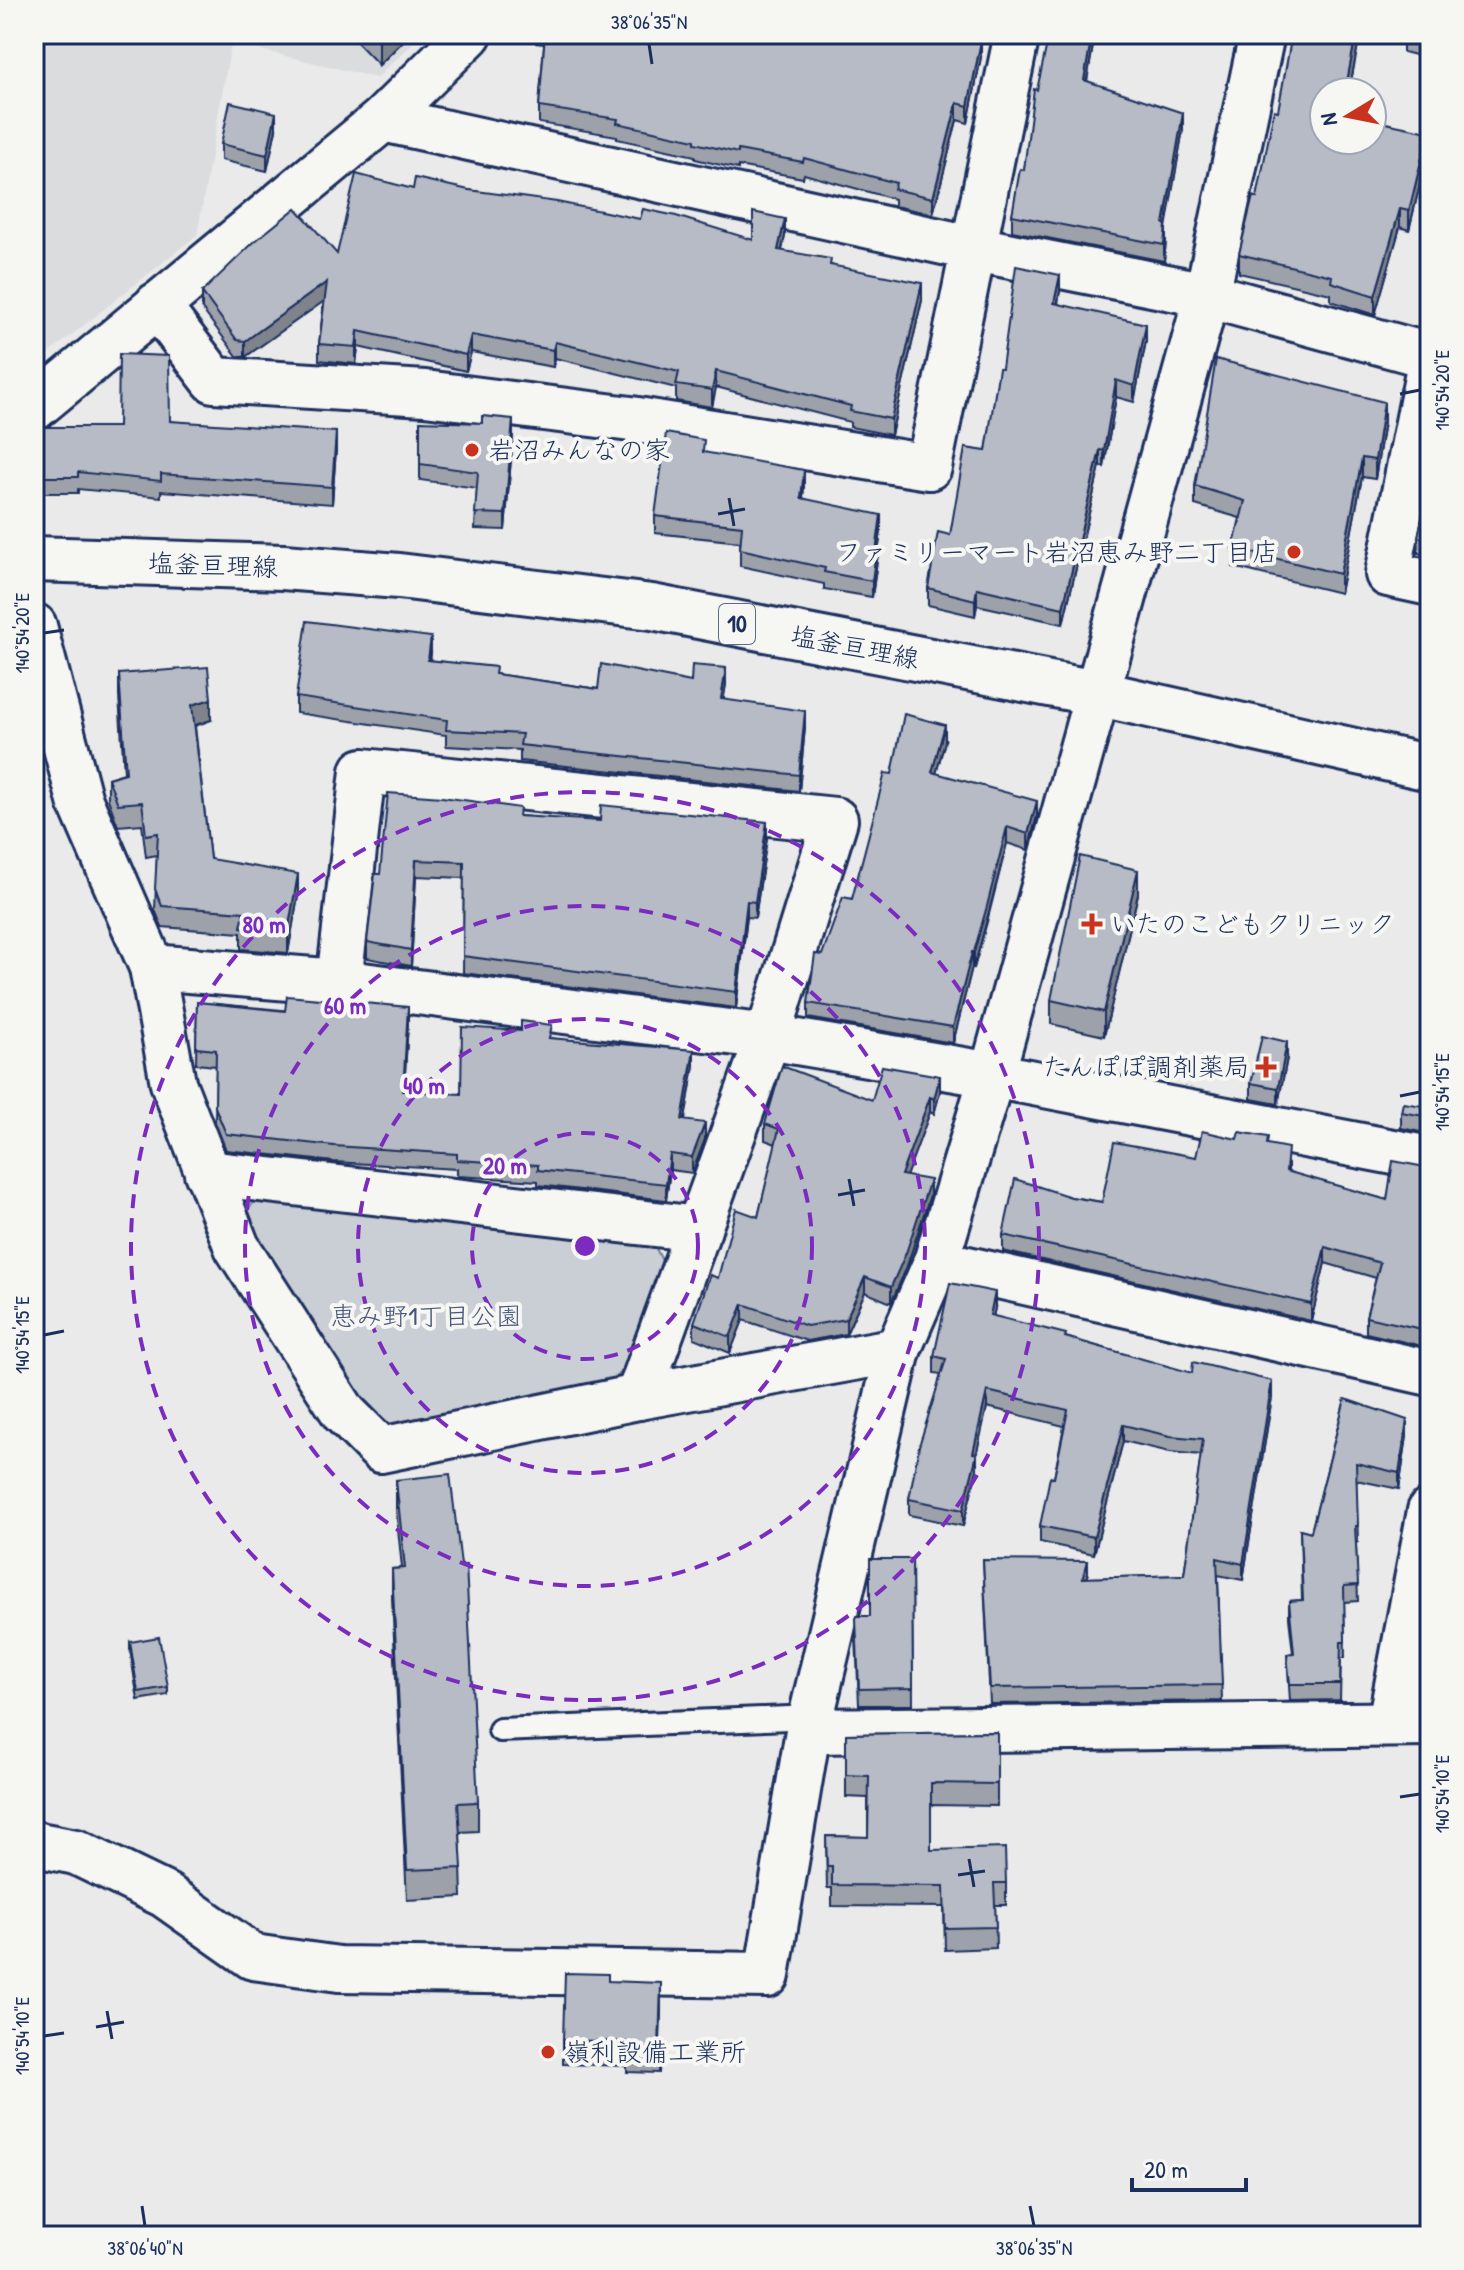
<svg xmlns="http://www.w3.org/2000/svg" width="1464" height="2270" viewBox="0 0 1464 2270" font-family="'Patrick Hand','Klee One',sans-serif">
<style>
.built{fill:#dadcde}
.green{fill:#caced5;stroke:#727e9a;stroke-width:2}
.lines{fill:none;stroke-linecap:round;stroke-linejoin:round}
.lane-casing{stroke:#1b2f5e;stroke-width:28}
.street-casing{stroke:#1b2f5e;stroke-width:50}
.primary-casing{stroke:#1b2f5e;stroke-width:50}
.lane{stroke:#f6f6f2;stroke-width:22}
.street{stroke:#f6f6f2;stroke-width:44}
.primary{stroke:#f6f6f2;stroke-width:44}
.wall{fill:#9da1aa;stroke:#1b2f5e;stroke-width:2}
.shaded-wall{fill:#7f838b;stroke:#1b2f5e;stroke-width:2}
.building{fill:#b6bbc6;stroke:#1b2f5e;stroke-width:2}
.ticks{fill:none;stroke:#1b2f5e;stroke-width:3}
.ring{fill:none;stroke:#7b2cbf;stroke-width:4;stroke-dasharray:14 10}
.poi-dot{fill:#c8321e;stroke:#f6f6f2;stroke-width:3}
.labels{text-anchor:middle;stroke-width:8;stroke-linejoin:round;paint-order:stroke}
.shield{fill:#f6f6f2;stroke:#5d6b8a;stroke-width:2}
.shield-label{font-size:24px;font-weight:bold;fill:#1b2f5e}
.poi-label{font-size:26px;fill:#1b2f5e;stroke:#f6f6f2;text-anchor:start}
.street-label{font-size:26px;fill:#1b2f5e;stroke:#f6f6f2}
.park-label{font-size:26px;fill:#47577c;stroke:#f6f6f2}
.centre{fill:#7b2cbf;stroke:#f6f6f2;stroke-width:4}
.ring-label{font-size:24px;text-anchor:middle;font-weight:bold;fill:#7b2cbf;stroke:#f6f6f2;stroke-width:8;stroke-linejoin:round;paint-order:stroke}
.neatline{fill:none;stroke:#1b2f5e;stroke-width:3}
.ticks-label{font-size:20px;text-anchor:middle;fill:#1b2f5e}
</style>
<rect width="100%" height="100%" fill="#e9eae9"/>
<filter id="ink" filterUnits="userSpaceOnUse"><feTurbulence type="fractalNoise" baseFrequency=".0125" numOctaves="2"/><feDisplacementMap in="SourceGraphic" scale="16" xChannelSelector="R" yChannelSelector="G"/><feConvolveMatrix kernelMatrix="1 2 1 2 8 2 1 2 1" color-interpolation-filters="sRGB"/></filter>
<g filter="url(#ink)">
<!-- built -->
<path class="built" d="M34 34H422L377 78 231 43 197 235 34 365Z"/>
<!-- green -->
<path class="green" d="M256 1199 650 1237 667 1270 629 1364 607 1386 384 1427 314 1336 244 1216Z"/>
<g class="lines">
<defs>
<path id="lane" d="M500 1730 812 1717"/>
<g id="street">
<path d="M383 119 971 248 1207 295 1430 356"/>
<path d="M157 305 214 380 425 393 631 419 929 467 1017 34"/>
<path d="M1430 362 1388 574 1430 583"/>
<path d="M34 408 383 119 469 34"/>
<path d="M34 626 80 801 152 967 173 1083 237 1247 344 1413 381 1450 638 1397 898 1350"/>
<path d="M152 967 339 982 768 1037 992 1075 1430 1159"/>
<path d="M339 982 363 771 835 820 768 1037 638 1397"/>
<path d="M207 1173 699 1229"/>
<path d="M936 1262 1430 1373"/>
<path d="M1390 1723 1430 1511"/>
<path d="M808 1731 1430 1724"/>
<path d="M34 1844 76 1852 165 1895 253 1957 339 1969 767 1975 808 1731 898 1350 936 1262 992 1075 1207 295 1262 34"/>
</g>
<path id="primary" d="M34 559 283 567 399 576 652 607 1096 693 1430 768"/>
</defs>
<!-- lane casing -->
<use href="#lane" class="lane-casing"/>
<!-- street casing -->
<use href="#street" class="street-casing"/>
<!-- primary casing -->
<use href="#primary" class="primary-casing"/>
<!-- lane -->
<use href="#lane" class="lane"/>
<!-- street -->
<use href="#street" class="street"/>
<!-- primary -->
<use href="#primary" class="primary"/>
</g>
<!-- wall -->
<g class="wall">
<path d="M349 34H410L379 65Z"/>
<path d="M536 34H868L981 57 968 123 957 120 933 214 894 206V199L804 174 803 178 738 166V169L695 159V156L617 139V136L539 123V107L544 44 536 43Z"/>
<path d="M1095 34 1087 81 1183 129 1166 225V241L1164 261 1012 231V215L1024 170 1037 90Z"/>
<path d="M1360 34 1349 92H1324V140L1428 151 1409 230 1400 227 1375 315 1331 301V294L1239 273V254L1257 198 1278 111Z"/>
<path d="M1403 34H1430V59L1403 52Z"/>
<path d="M276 129 267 171 221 160V144Z"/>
<path d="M413 189 469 190 753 240 785 236 782 251 831 265 922 300 891 435 850 427V422L716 387 712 407 676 401V388L555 358 553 367 471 352 466 371 358 347 356 364 319 360V344L324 300 245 357 237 356 202 309V292L337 254Z"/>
<path d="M1060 291 1058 304 1146 341 1134 402 1116 397 1104 467 1100 466 1063 624 977 605 975 616 928 605V588L986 451 1002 368Z"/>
<path d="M170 421 336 449 332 504 161 491V497L78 489V493H41L42 427H118Z"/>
<path d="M420 421 513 435 505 530 475 529 477 488 420 480Z"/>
<path d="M1384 421 1375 479 1362 477 1340 593 1233 567V548L1240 518 1195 505V486Z"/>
<path d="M704 452 804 487 803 498 881 531 872 597 824 589V584L740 566V542L655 533V516Z"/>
<path d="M1430 480V556L1418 553V537Z"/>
<path d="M431 653 430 660 496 674 598 689 691 682 726 684 723 700 805 727 799 791 520 761V750L446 746V735L296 713V697Z"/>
<path d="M119 674 211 720 195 726 210 859 298 895 288 953 241 949V933L162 927 155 910 157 855 146 857 142 824 118 826 108 799V778L124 773 119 696Z"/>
<path d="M945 741 936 774 1037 816 1028 850 1007 843 987 922 974 968 972 967 953 1043 808 1018V1003L822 955 852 899 892 774Z"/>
<path d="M520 816 767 838 755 918 747 917 736 1008 463 973 464 878 416 876 411 966 367 958V942L380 874Z"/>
<path d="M1138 894 1104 1036 1051 1024V1000Z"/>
<path d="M197 1002 408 1022 404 1091 461 1094 552 1038 694 1065 685 1120 705 1139 692 1173 670 1170 666 1200 538 1185V1181L457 1176V1169L334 1162 226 1150 215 1122 216 1066 196 1064Z"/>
<path d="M1287 1058 1278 1104 1251 1099V1083Z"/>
<path d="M940 1092 934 1114 930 1112 906 1176 930 1195 906 1269 891 1303 865 1292 846 1334 807 1341 743 1320 730 1353 694 1338V1323L718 1278 758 1217 776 1144 765 1140V1124L872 1100Z"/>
<path d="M1430 1107V1134L1401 1128V1112Z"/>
<path d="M1268 1144 1288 1164V1172L1387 1200 1425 1167 1423 1269 1430 1271V1311L1422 1346 1366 1333V1317L1376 1278 1325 1263 1311 1321 1003 1251V1235L1071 1197 1102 1202 1196 1157Z"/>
<path d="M995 1308 993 1316 1272 1397 1243 1580 1218 1575 1222 1701 990 1704 983 1560 1087 1578 1184 1575 1201 1455 1170 1452 1123 1441 1094 1554 1040 1542V1526L1054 1478 1064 1426 987 1407 976 1454 977 1470 963 1526 909 1515V1499L941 1374 934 1373V1356Z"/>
<path d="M1345 1399 1407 1436 1399 1489 1356 1480 1358 1542 1356 1543 1358 1601 1344 1602 1345 1658H1341L1340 1700 1290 1701 1287 1654 1293 1653 1289 1618V1601L1302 1600 1300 1529 1311 1532Z"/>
<path d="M396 1480 478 1802V1831L460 1832 462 1897 407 1900 392 1598V1569L402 1568 396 1509Z"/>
<path d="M912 1559 913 1705H859L856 1636Z"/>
<path d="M130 1642 168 1687V1695L138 1700 130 1650Z"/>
<path d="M997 1732V1806L931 1805V1850L1006 1883V1905H995L996 1948 945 1950 944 1907 832 1906V1888H827L826 1836 868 1837V1798L846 1797V1734Z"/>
<path d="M608 1981 661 2007 659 2073 627 2072V2066L563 2064V2040Z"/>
</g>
<!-- shaded-wall -->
<g class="shaded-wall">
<path d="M386 34H410L379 65V41Z"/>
<path d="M1092 34H1095L1084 96V80Z"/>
<path d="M1356 34H1360L1349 92H1345Z"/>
<path d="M981 41V57L968 123V106Z"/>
<path d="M957 103V120L933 214V198Z"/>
<path d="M276 113V129L267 171V155Z"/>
<path d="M1183 113V129L1164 240V224Z"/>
<path d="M1428 132V151L1409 230V211Z"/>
<path d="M1400 209V227L1375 315V296Z"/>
<path d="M785 219V236L778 266V250Z"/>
<path d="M1166 225V241L1164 261V245Z"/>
<path d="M1060 275V291L1054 319V303Z"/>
<path d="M327 282V299L245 357V341Z"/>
<path d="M922 283V300L891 435V419Z"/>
<path d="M1146 324V341L1134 402V386Z"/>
<path d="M358 331V347L356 364V347Z"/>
<path d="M471 335V352L466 371V355Z"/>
<path d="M555 342V358L553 367V350Z"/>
<path d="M716 371V387L712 407V390Z"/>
<path d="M1116 380V397L1104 467V451Z"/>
<path d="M1384 402V421L1375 479V460Z"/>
<path d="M513 419V435L505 530V514Z"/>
<path d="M336 432V449L332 504V487Z"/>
<path d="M1100 450V466L1063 624V608Z"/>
<path d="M1362 458V477L1340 593V574Z"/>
<path d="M804 470V487L801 514V498Z"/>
<path d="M881 515V531L872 597V581Z"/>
<path d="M977 588V605L975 616V600Z"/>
<path d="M431 637V653L428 676V660Z"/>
<path d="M726 668V684L721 716V699Z"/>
<path d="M211 699V720L192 726V705Z"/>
<path d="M805 711V727L799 791V775Z"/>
<path d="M945 725V741L932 788V772Z"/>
<path d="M1037 801V816L1028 850V834Z"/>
<path d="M767 822V838L755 918V902Z"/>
<path d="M1007 827V843L974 968V952Z"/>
<path d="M416 860V876L411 966V950Z"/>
<path d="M1138 870V894L1104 1036V1012Z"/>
<path d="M298 874V895L288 953V931Z"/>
<path d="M747 901V917L736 1008V992Z"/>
<path d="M972 952V967L953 1043V1027Z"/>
<path d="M408 1007V1022L403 1107V1091Z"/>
<path d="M1287 1042V1058L1278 1104V1088Z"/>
<path d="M694 1050V1065L682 1136V1120Z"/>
<path d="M940 1076V1092L934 1114V1099Z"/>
<path d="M930 1097V1112L901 1190V1175Z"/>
<path d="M705 1123V1139L692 1173V1157Z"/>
<path d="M670 1154V1170L666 1200V1184Z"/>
<path d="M930 1180V1195L906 1269 891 1303V1287Z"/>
<path d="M1430 1214V1230L1420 1285V1268Z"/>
<path d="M1325 1247V1263L1311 1321V1304Z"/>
<path d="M865 1277V1292L846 1334V1319Z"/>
<path d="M995 1292V1308L990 1331V1315Z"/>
<path d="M1430 1295V1311L1422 1346V1329Z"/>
<path d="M743 1304V1320L730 1353V1337Z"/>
<path d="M1272 1381V1397L1243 1580V1564Z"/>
<path d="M987 1391V1407L973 1470V1453Z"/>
<path d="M1407 1420V1436L1399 1489V1473Z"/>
<path d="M1123 1425V1441L1094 1554V1537Z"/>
<path d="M977 1454V1470L963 1526V1510Z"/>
<path d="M1088 1561V1577L1083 1578Z"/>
<path d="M661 1983V2007L659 2073V2049Z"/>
</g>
<!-- building -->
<g class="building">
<path d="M372 34H386L379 41Z"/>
<path d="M545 34H868L934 43 936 34H956L981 41 968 106 957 103 933 198 894 189 896 183 804 158 803 162 738 150V153L695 143V140L617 123 618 119 539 107Z"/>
<path d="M1049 34H1092L1084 80 1183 113 1164 224 1166 225 1164 245 1012 215 1020 169 1024 170 1034 89 1037 90Z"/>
<path d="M1292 34H1356L1345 92H1324V140H1372V120L1428 132 1409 211 1400 209 1375 296 1331 282 1332 276 1239 254 1253 196 1257 198 1274 110 1278 111Z"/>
<path d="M1404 34H1430V41Z"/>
<path d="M230 102 276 113 267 155 221 144Z"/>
<path d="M356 174 413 189 415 178 469 190 557 202 640 219 643 209 676 216 753 240V212L785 219 778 250 831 259 830 265 922 283 891 419 850 411 851 406 716 371 712 390 676 385 679 372 555 342 553 350 471 335 466 355 358 331 356 347 319 344 327 282 245 341 237 340 202 292 254 242 296 208 337 254Z"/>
<path d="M1016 266 1060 275 1054 303 1146 324 1134 386 1116 380 1104 451 1100 450 1063 608 977 588 975 600 928 588 938 532 950 535 965 448 986 451 999 368H1002Z"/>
<path d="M119 354 169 356 170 421 336 432 332 487 161 474V481L78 472V477H41L42 427H118Z"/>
<path d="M1216 359 1384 402 1375 460 1362 458 1340 574 1233 548 1245 501 1195 486Z"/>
<path d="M482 416 513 419 505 514 475 513 478 472 420 464V421L482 423Z"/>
<path d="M666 433 704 440 703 452 804 470 801 498 881 515 872 581 824 572 825 568 740 549 742 526 655 516Z"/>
<path d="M1430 480V540L1418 537Z"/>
<path d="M307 621 431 637 428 660 496 667 495 674 598 689 601 664 691 682 692 665 726 668 721 699 805 711 799 775 520 745 522 734 446 730 447 720 296 697Z"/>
<path d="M208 667 211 699 192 705 210 859 298 874 288 931 241 927 244 912 162 906 155 889 158 833 146 835 142 802 118 804 108 778 126 773 119 674Z"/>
<path d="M904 714 945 725 932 772 1037 801 1028 834 1007 827 987 906 974 952H972L953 1027 808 1003 815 954 822 955 843 897 852 899 885 773 892 774Z"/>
<path d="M388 793 442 797 520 808 519 816 600 821 601 805 767 822 755 902 747 901 736 992 463 956 464 862 416 860 411 950 367 942 375 874H380Z"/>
<path d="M1080 856 1138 870 1104 1012 1051 1000Z"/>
<path d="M287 996 408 1007 403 1091 461 1094 462 1027 521 1031V1021L552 1025 549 1038 694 1050 682 1120 705 1123 692 1157 670 1154 666 1184 538 1170V1165L457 1160V1154L334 1146 226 1134 215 1107 216 1050 196 1048 197 1002 285 1011Z"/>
<path d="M1262 1036 1287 1042 1278 1088 1251 1083Z"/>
<path d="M782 1066 872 1100 882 1066 940 1076 934 1099 930 1097 901 1175 930 1180 906 1253 891 1287 865 1277 846 1319 807 1326 743 1304 730 1337 694 1323 710 1275 718 1278 736 1209 758 1217 779 1129 765 1124Z"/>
<path d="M1403 1103 1430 1107V1117L1401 1112Z"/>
<path d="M1202 1131 1237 1139 1239 1132 1268 1137 1267 1144 1288 1148 1286 1171 1387 1200 1393 1161 1425 1167H1430V1214L1420 1268 1430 1271V1295L1422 1329 1366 1317 1380 1263 1325 1247 1311 1304 1003 1235 1015 1179 1071 1197 1102 1202 1114 1142 1196 1157Z"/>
<path d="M950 1283 995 1292 990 1315 1066 1334 1065 1337 1192 1373 1193 1362 1272 1381 1243 1564 1217 1558 1222 1685 990 1688 983 1560 1088 1561 1083 1578 1184 1575 1203 1439 1170 1436 1123 1425 1094 1537 1040 1526 1050 1477 1054 1478 1068 1410 987 1391 973 1453 977 1454 963 1510 909 1499 919 1446 946 1359 934 1356Z"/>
<path d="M1345 1399 1407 1420 1399 1473 1356 1463 1358 1526H1355L1358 1585 1344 1586 1345 1642H1341L1340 1684H1290L1287 1654 1294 1653 1289 1601 1303 1600 1300 1529 1311 1532Z"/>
<path d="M450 1474 461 1565H466L478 1802 458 1803 462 1868 407 1870 392 1569 405 1568 396 1480Z"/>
<path d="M870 1559H912L913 1688 859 1689 856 1619 857 1616H870Z"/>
<path d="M159 1637 168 1687 138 1692 130 1642Z"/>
<path d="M997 1732V1784L931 1783V1850L1005 1848 1006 1883H994L996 1927 945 1928 944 1886 832 1885V1866H827L826 1836 868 1837 869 1776 846 1775V1734Z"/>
<path d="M565 1973 608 1974V1981L661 1983 659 2049 627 2048V2042L563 2040Z"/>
</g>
</g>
<!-- ticks -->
<path class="ticks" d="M649 44 652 64M1400 394 1420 390M729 498 734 526M718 514 745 509M44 633 64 630M1400 1096 1420 1092M849 1179 854 1206M838 1195 865 1190M44 1335 64 1331M1400 1797 1420 1794M969 1859 974 1887M958 1875 985 1871M107 2011 112 2039M96 2027 124 2022M44 2036 64 2033M142 2206 145 2226M1030 2206 1034 2226"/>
<!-- distance rings -->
<g class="ring">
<circle cx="585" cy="1246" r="113"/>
<circle cx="585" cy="1246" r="227"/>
<circle cx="585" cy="1246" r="340"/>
<circle cx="585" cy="1246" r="454"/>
</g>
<!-- markers -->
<g class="poi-dot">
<circle cx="472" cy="450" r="8"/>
<circle cx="1294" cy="552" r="8"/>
<path d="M1088 912h8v8h8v8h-8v8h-8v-8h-8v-8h8z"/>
<path d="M1262 1055h8v8h8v8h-8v8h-8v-8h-8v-8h8z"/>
<circle cx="548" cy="2052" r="8"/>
</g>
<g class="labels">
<!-- shield labels -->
<rect class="shield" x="719" y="604" width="36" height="40" rx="6"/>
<g class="shield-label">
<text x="737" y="632">10</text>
</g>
<!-- poi labels -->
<g class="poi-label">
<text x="488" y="459">岩沼みんなの家</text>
<text x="1278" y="561" text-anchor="end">ファミリーマート岩沼恵み野二丁目店</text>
<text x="1110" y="933">いたのこどもクリニック</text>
<text x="1250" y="1076" text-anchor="end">たんぽぽ調剤薬局</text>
<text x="564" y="2061">嶺利設備工業所</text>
</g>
<!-- street labels -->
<g class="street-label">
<text transform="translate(213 565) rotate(2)" y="9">塩釜亘理線</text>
<text transform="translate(855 647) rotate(11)" y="9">塩釜亘理線</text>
</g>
<!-- park labels -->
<g class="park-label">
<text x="426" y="1325">恵み野1丁目公園</text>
</g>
</g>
<circle cx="585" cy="1246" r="12" class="centre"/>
<g class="ring-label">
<text x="264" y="933">80 m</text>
<text x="345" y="1014">60 m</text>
<text x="424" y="1094">40 m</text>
<text x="505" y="1174">20 m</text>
</g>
<!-- margin -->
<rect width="1464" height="2270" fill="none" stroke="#f6f6f2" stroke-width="88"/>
<!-- north arrow -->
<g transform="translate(1348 116) rotate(260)"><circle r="38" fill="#f6f6f2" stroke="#9ea6b7" stroke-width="2"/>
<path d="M0-6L14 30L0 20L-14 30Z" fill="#c8321e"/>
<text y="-12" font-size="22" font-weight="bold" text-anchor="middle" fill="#1b2f5e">N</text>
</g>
<!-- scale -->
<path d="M1132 2178v12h114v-12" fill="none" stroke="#1b2f5e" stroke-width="4"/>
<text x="1144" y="2178" font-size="24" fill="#1b2f5e" stroke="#f6f6f2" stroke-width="6" paint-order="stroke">20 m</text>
<rect x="44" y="44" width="1376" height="2182" class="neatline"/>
<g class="ticks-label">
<text x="649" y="29">38°06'35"N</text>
<text transform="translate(1442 390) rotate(-90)" y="7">140°54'20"E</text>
<text transform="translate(22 633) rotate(-90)" y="7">140°54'20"E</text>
<text transform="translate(1442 1092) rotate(-90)" y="7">140°54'15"E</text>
<text transform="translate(22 1335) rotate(-90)" y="7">140°54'15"E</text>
<text transform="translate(1442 1794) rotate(-90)" y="7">140°54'10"E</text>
<text transform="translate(22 2036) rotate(-90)" y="7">140°54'10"E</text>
<text x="145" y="2255">38°06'40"N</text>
<text x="1034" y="2255">38°06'35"N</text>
</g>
</svg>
